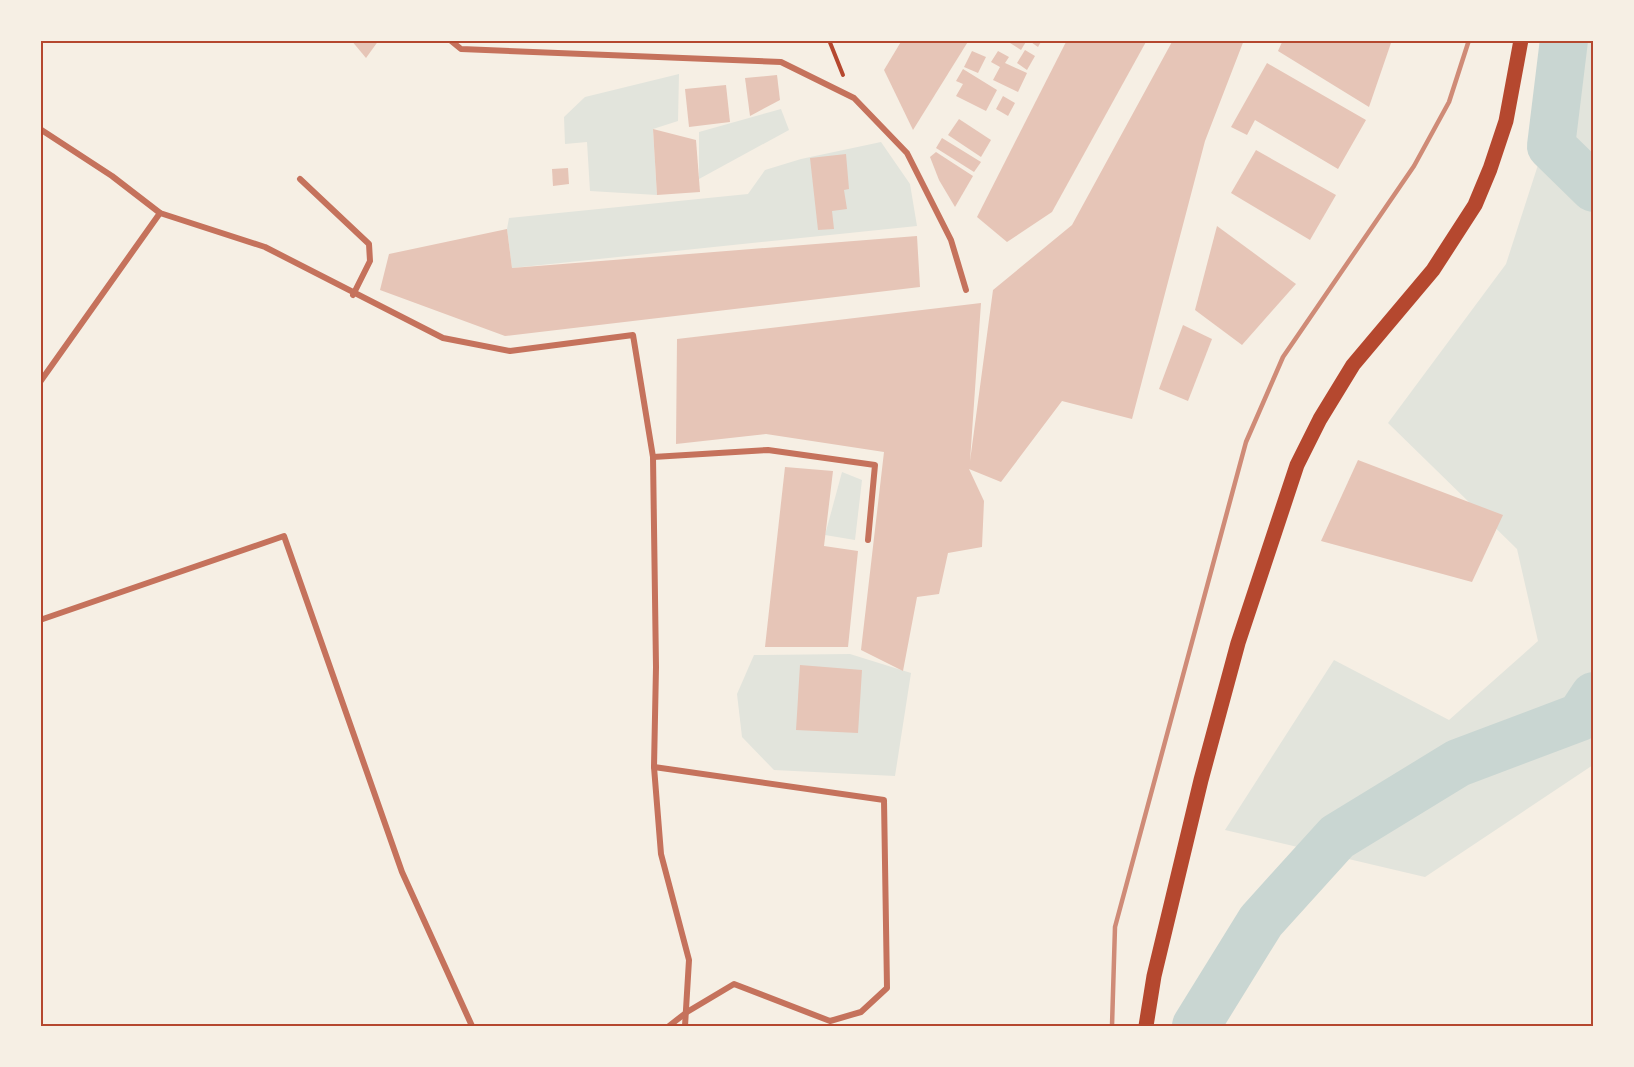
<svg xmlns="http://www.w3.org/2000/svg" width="1634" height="1067" viewBox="0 0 1634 1067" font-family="Cabin,sans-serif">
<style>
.green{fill:#e2e4dc}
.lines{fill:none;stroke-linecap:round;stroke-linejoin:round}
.river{stroke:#c9d6d2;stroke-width:48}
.building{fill:#e6c5b7}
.path{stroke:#b5482f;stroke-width:4}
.minor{stroke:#c5725c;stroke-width:6}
.primary{stroke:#b5482f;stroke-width:15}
.rail{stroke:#cf8b77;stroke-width:4.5}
.neatline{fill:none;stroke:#b5482f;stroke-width:2}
</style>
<rect width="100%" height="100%" fill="#f6efe4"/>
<!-- green -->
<g class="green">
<path d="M1578 41H1593V765L1425 877 1225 830 1334 660 1449 720 1538 641 1517 549 1388 423 1506 264Z"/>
<path d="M679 74 678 121 653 129 657 195 590 191 587 142 565 144 564 117 585 97Z"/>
<path d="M781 109 789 130 699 179V132Z"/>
<path d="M881 142 910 184 917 226 512 268 507 229 509 218 748 194 765 170 801 159Z"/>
<path d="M842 472 862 480 855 540 825 535Z"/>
<path d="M850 654 911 673 895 776 774 770 742 737 737 694 754 655Z"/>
</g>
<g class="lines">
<!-- river -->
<g class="river">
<path d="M1564 40 1551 146 1594 188"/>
<path d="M1196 1026 1261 921 1337 837 1458 763 1580 717 1594 696"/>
</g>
</g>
<!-- building -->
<g class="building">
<path d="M351 40H379L366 58Z"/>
<path d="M902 40H969L913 130 884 70Z"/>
<path d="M1011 40H1027L1021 50 1010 43Z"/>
<path d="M1028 40H1042L1038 47Z"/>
<path d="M1067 40H1147L1052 212 1007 242 977 217Z"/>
<path d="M1173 40H1244L1205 141 1132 419 1062 401 1001 482 969 469 984 501 982 547 948 553 939 594 917 597 903 671 861 650 884 452 766 434 676 444 677 339 981 303 970 461 993 290 1072 225Z"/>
<path d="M1283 40H1392L1369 107 1278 51Z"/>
<path d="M1025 50 1035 56 1027 70 1017 63Z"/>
<path d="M972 51 986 57 978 73 964 67Z"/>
<path d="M998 51 1009 57 1005 63 1027 73 1018 92 993 80 1000 67 991 62Z"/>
<path d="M1267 63 1366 120 1338 169 1255 120 1247 135 1231 127Z"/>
<path d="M963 69 997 90 986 111 956 96 963 84 956 81Z"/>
<path d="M777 75 780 100 750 116 745 78Z"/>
<path d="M726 85 730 122 689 127 685 89Z"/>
<path d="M1003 96 1015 103 1008 116 996 109Z"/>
<path d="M959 119 991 140 981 157 948 135Z"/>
<path d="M653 129 696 140 700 192 657 195Z"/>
<path d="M942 138 981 162 974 172 936 148Z"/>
<path d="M1256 150 1336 195 1310 240 1231 193Z"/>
<path d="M936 152 973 176 955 207 939 180 930 157Z"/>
<path d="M846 154 849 189 844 190 847 209 832 211 834 229 818 230 810 158Z"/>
<path d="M568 168 569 184 553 186 552 169Z"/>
<path d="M1217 226 1296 284 1242 345 1195 310Z"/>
<path d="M507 229 512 268 917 236 920 287 505 336 380 290 389 254Z"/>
<path d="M1183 325 1212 339 1188 401 1159 389Z"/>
<path d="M1358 460 1503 515 1472 582 1321 541Z"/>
<path d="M785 467 833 471 824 546 858 551 848 647H765Z"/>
<path d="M800 665 862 670 858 733 796 730Z"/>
</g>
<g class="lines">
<!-- path -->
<path class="path" d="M829 40 843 75"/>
<!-- minor -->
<g class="minor">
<path d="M450 40 461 49 781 62 854 98 907 153 951 240 966 290"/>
<path d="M40 129 112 176 160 213 265 247 443 338 510 351 633 335 653 457 656 667 654 767 661 854 689 960 685 1026"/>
<path d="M300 179 369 244 370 261 353 295"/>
<path d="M40 382 160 213"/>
<path d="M653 457 768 450 875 465 868 540"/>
<path d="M40 620 284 536 402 872 472 1026"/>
<path d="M654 767 884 800 887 988 861 1012 830 1021 734 984 687 1012 669 1026"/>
</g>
<!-- primary -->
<path class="primary" d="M1146 1026 1154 976 1201 780 1238 643 1297 465 1320 419 1353 365 1433 270 1475 205 1490 169 1506 121 1521 40"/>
<!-- rail -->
<path class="rail" d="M1112 1026 1115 927 1246 442 1283 357 1414 166 1449 102 1469 40"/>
</g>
<!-- border -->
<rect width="1634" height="1067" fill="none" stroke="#f6efe4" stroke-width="84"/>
<rect x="42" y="42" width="1550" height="983" class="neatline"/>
</svg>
